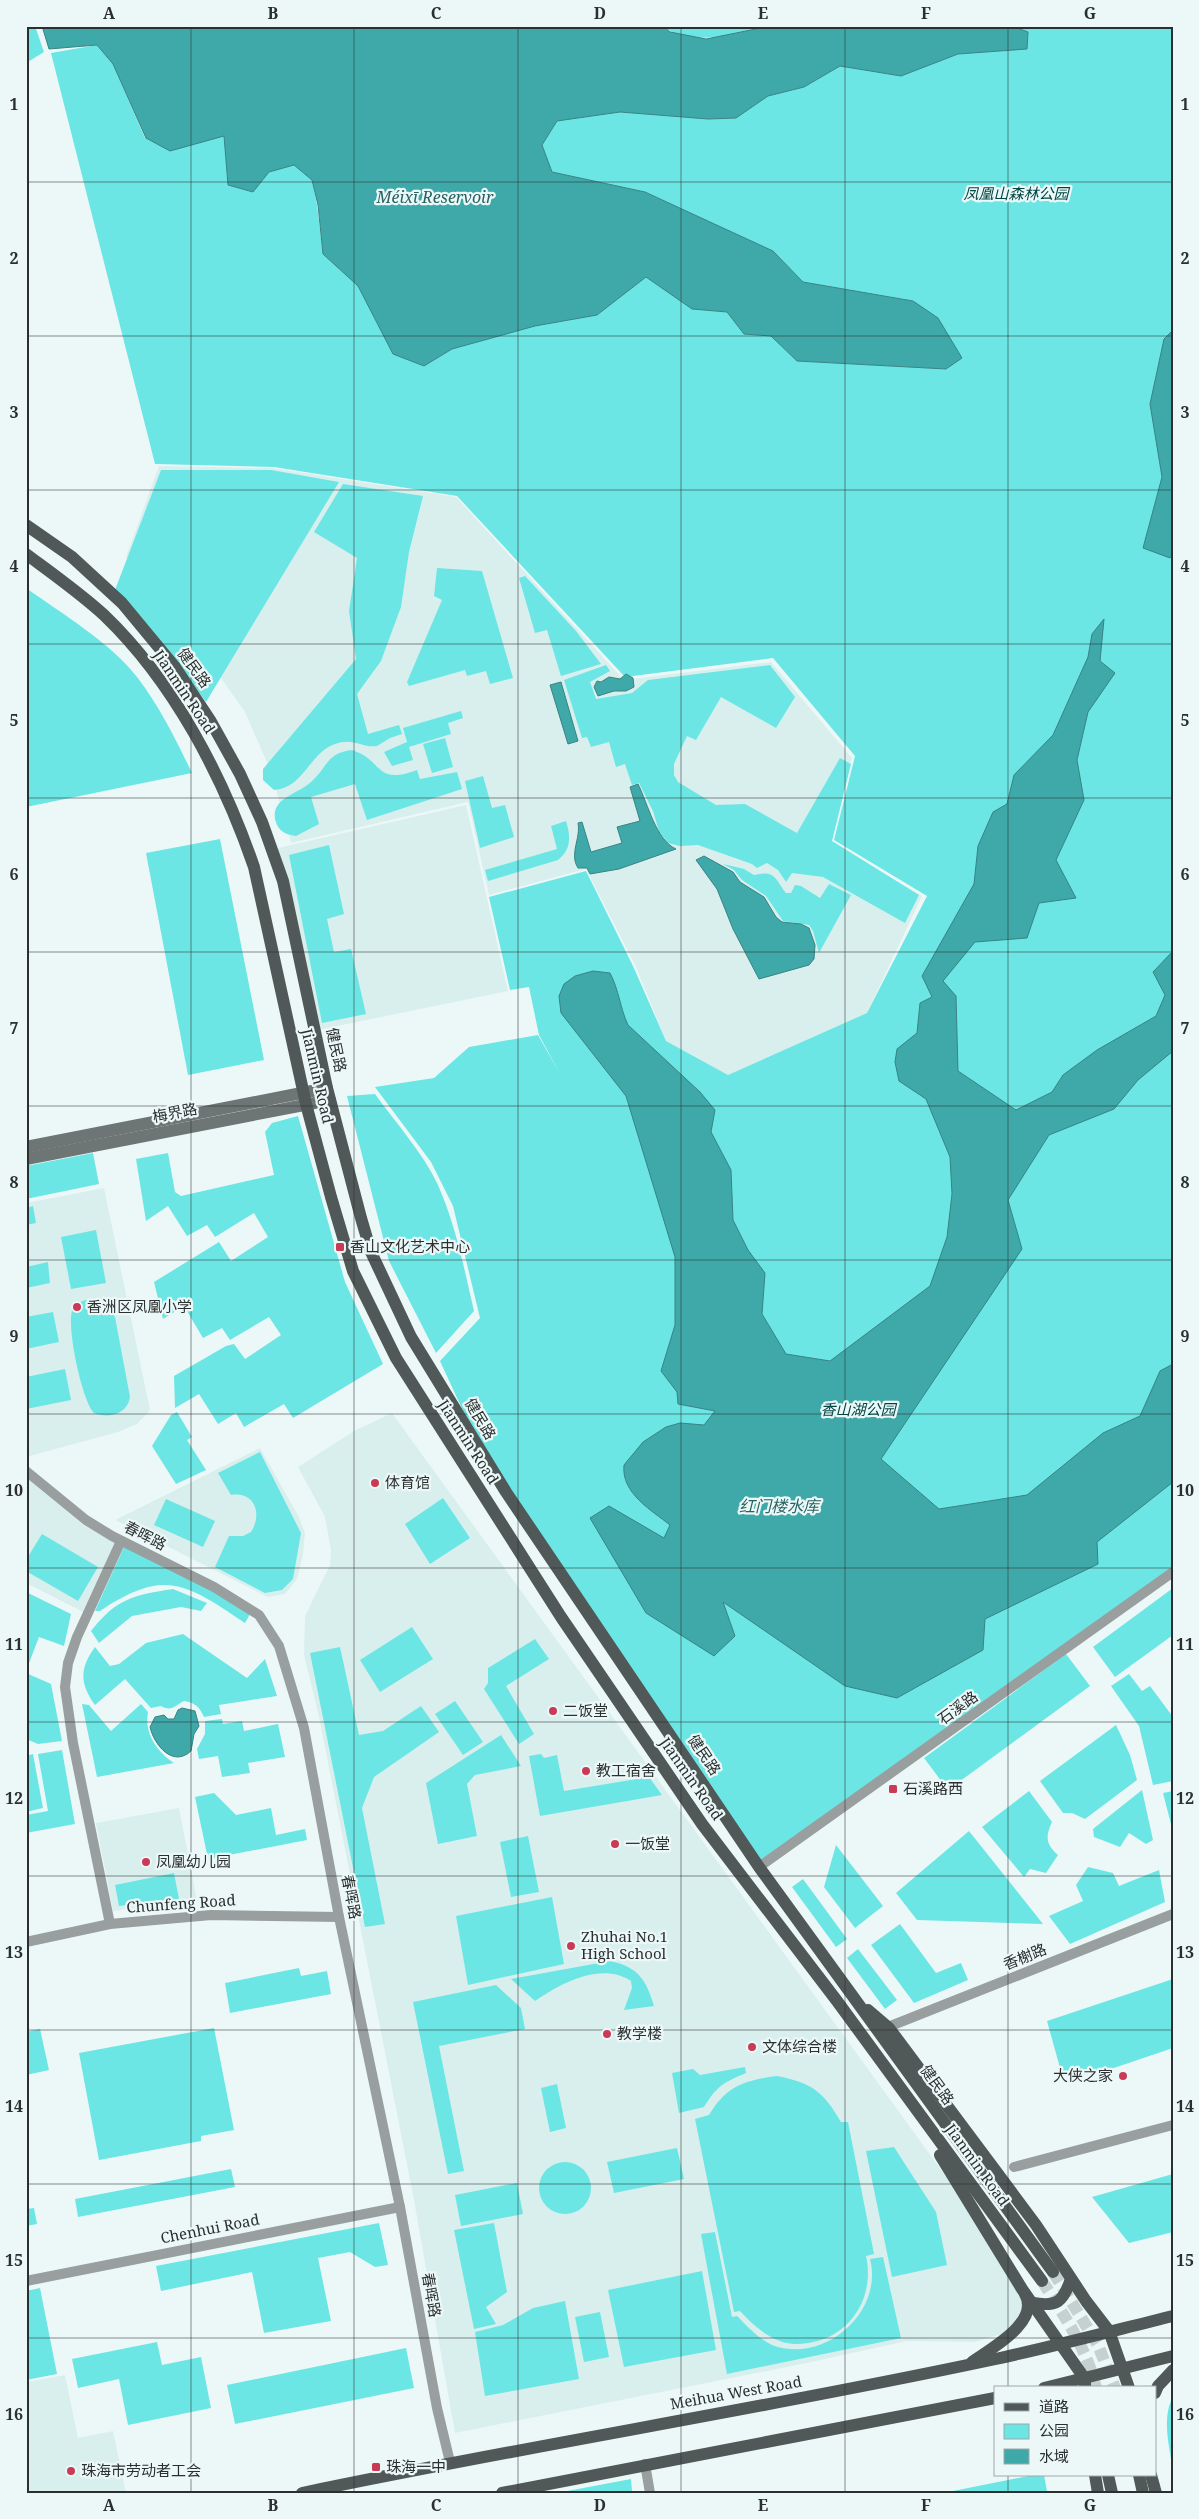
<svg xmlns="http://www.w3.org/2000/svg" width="1199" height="2519" viewBox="0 0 1199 2519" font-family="'Noto Serif','Noto Sans SC',serif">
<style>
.built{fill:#d9efee}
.green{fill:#6be6e4}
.water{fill:#3ea9a8;stroke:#388484}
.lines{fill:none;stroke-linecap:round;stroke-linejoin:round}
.primary-tunnel{stroke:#c5d0d0;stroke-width:12;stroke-dasharray:12 6;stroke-linecap:butt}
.minor{stroke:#999e9e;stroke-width:10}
.secondary{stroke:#6e7575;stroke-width:12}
.primary{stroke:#505858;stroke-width:12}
.grid{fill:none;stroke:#2b2f2f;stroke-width:1;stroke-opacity:0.55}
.poi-dot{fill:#ca3a56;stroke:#ecf8f8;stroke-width:2}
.labels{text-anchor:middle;stroke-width:4.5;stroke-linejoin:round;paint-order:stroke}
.park-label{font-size:15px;font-style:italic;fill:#004544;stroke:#ecf8f8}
.street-label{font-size:15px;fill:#2b2f2f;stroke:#ecf8f8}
.poi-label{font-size:15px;fill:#2b2f2f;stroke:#ecf8f8;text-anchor:start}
.water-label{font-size:16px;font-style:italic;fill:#276160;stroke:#ecf8f8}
.neatline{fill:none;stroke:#2b2f2f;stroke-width:2}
.grid-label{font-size:16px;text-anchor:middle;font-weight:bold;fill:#2b2f2f}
</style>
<rect width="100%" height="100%" fill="#ecf8f8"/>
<!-- built -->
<g class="built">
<path d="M159 466 273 468 456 497 624 680 771 662 852 758 831 843 922 896 867 1013 728 1075 666 1041 635 965 586 869 489 895 468 802 291 843 271 772 245 712 198 646 148 589 126 557Z"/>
<path d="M466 805 508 991 318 1030 278 848Z"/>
<path d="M104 1188 150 1410 137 1424 118 1432 26 1457V1203Z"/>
<path d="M392 1413 1013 2269 1024 2307 1015 2330 975 2342 907 2341 802 2364 455 2433 413 2195 319 1717 304 1655 305 1616 330 1565 331 1551 325 1517 298 1467 354 1431Z"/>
<path d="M260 1448 299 1517 305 1533 303 1554 297 1579 285 1594 268 1597 115 1520Z"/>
<path d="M26 1474 119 1542 85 1613 26 1583Z"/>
<path d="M179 1808 197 1901 113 1911 96 1823Z"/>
<path d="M65 2375 78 2438 113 2431 126 2493H26V2382Z"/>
</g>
<!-- green -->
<g class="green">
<path d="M26 26H35L44 52 26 63Z"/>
<path d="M663 26H771C741 32 688 49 663 26Z"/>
<path d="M1012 26H1173V1572L759 1867 482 1452 440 1361 480 1318 453 1206 431 1162 375 1087 434 1078 469 1047 538 1035 560 1074 539 1035 529 987 510 990 489 897 586 871 633 966 666 1041 728 1075 867 1013 927 896 834 840 855 756 773 658 625 677 457 496 274 467 155 464 51 53 97 45 113 64 145 138 224 136 228 185 253 192 269 172 294 165 312 179 317 205 323 254 358 286 393 354 424 366 452 349 535 326 597 315 646 277 692 309 727 312 744 334 771 336 797 361 946 369 962 358 913 301 803 282 773 251 645 192 552 172 542 145 557 121 620 112 708 119 736 118 768 96 804 87 840 66 901 76 958 54 1027 49 1028 32Z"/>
<path d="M161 470H271L339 482 206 702 174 658 115 590Z"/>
<path d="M343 484 423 496 409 552 401 607 381 661 357 694 368 734 399 725 402 734 390 738 377 746C362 748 353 737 335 744 309 753 304 788 274 790L263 780V769L356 659 349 611 357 558 314 532Z"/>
<path d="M437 568 482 571 513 678 490 684 486 671 467 676 465 670 409 686 407 682 442 600 434 596Z"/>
<path d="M525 576 576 631 601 664 561 676 547 630 535 633 519 578Z"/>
<path d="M26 588C61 613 111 643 137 677 160 707 176 740 192 773L26 807Z"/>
<path d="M606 665 610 671 590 682 596 699 632 693 648 680 770 665 795 697 776 728 721 697 696 740 687 736 674 764V775L678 782 716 805 745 804 797 833 840 758 851 764 832 841 919 895 905 923 823 877 792 873 786 882 778 870 767 863 757 868 752 864 698 845 680 846 668 843 659 831 653 811 639 783 632 785 625 764 616 767 609 742 591 747 587 737 582 738 564 680Z"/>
<path d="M461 711 463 718 448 723 451 734 409 747 413 760 392 766 384 752 407 742 403 728Z"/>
<path d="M445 738 453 767 432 773 423 744Z"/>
<path d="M352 750C384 760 374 786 417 770L420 779 457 772 462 789 367 820 355 784 311 797 319 824 296 836C289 835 281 833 277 825 266 799 297 795 311 782 328 767 326 753 352 750Z"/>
<path d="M483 776 492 808 505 805 514 837 480 848 465 781Z"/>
<path d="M566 821C571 837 571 850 558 860L488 881 485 870 557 849 551 826Z"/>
<path d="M220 839 264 1060 188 1075 146 853Z"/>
<path d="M329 845 344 914 327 919 334 952 351 949 366 1014 322 1023 289 855Z"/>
<path d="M723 864 744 869 754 875C775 870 774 877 786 893H791L795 885 801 886 820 898 829 884 851 895 819 953 813 931 809 925 783 921 766 896 742 880 734 870Z"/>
<path d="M375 1094C396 1123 423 1153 438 1185 456 1226 464 1268 474 1311L436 1353 389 1261 347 1096Z"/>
<path d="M298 1116 345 1282 383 1364 293 1418 284 1404 244 1427 236 1413 218 1424 199 1394 175 1408 174 1376 226 1346 234 1344 245 1359 281 1335 269 1317 230 1340 222 1328 203 1338 184 1306 163 1319 154 1282 219 1242 231 1261 268 1237 254 1213 215 1237 207 1225 187 1236 168 1206 146 1221 136 1159 168 1153 175 1192 181 1196 274 1175 265 1132 272 1123Z"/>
<path d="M93 1153 99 1184 26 1199V1166Z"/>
<path d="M33 1206 36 1223 26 1225V1208Z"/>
<path d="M96 1230 106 1283 71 1289 61 1237Z"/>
<path d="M48 1262 50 1283 26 1288V1267Z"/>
<path d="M98 1299 108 1303 115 1317 130 1397C128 1414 108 1419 94 1413 82 1402 65 1322 73 1308 79 1300 88 1299 98 1299Z"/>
<path d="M53 1312 59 1342 26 1349V1317Z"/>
<path d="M65 1369 71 1400 26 1409V1377Z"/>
<path d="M177 1412 192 1437 187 1440 206 1470 176 1484 152 1446 171 1415Z"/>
<path d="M260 1452 301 1533 293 1579 282 1590 265 1593 215 1567 229 1536H243L251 1532C263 1513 254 1491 231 1495L218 1473Z"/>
<path d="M443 1498 470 1538 430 1564 405 1524Z"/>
<path d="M166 1499 215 1521 203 1547 154 1525Z"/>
<path d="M42 1534 98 1567 78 1601 26 1571V1560Z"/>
<path d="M124 1547 211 1588 250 1614 245 1623C185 1583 165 1568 100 1611H95Z"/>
<path d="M1173 1588V1635L1115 1677 1093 1647Z"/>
<path d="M173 1589 207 1603 201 1611 181 1607 132 1616 99 1643 91 1631C117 1598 134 1595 173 1589Z"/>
<path d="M26 1592 71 1614 64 1646 39 1637 26 1671Z"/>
<path d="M412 1627 433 1659 380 1692 360 1660Z"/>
<path d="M183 1634 247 1678 265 1659 277 1696 219 1705 221 1714 204 1717C199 1706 195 1703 184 1701 174 1706 172 1712 161 1706L151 1708 125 1679 95 1705C80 1684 79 1669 95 1647L110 1666 119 1664 146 1643Z"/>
<path d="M535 1639 549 1659 506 1686 534 1734 519 1744 484 1689 488 1683V1668Z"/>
<path d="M340 1647 359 1735 383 1731 421 1706 439 1732 374 1777 362 1808 385 1924 365 1927 310 1653Z"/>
<path d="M1066 1654 1090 1686 948 1790 924 1758Z"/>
<path d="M26 1673 51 1684 62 1741 38 1744 26 1739Z"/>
<path d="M1129 1674 1142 1691 1150 1686 1173 1717V1781L1153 1785 1139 1726 1111 1686Z"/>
<path d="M455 1701 483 1742 463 1755 435 1714Z"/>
<path d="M82 1704 89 1705 111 1731 141 1704 148 1712C144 1733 157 1752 174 1763L97 1777Z"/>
<path d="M222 1719 223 1724 242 1721 244 1731 278 1724 285 1757 248 1763 250 1773 222 1777 218 1756 199 1759 197 1749 205 1734V1721Z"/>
<path d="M1116 1725 1130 1755 1137 1780 1085 1819 1072 1813H1063L1040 1781Z"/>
<path d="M501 1735 521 1766 475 1775 467 1784 477 1836 438 1844 426 1783Z"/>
<path d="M62 1750 75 1824 26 1833V1815L48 1811 38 1754Z"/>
<path d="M33 1754 43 1808 26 1812V1756Z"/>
<path d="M541 1754 544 1758 557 1755 564 1791 649 1777 662 1795 540 1816 529 1756Z"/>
<path d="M1142 1790 1153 1840 1146 1844 1129 1833 1120 1847 1094 1837 1093 1829Z"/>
<path d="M1029 1791 1052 1822C1045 1837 1046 1844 1058 1855L1046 1873 1030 1869 1024 1877 982 1827Z"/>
<path d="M1173 1791V1832L1163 1793Z"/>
<path d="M214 1793 236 1815 271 1808 276 1835 305 1829 307 1840 208 1859 195 1797Z"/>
<path d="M969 1831 1043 1924 917 1920 896 1893Z"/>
<path d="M528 1836 539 1892 511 1897 500 1842Z"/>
<path d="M836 1845 883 1906 855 1928 824 1887Z"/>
<path d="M1088 1867 1113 1873 1119 1886 1159 1870 1165 1902 1070 1944 1049 1916 1083 1901 1076 1885Z"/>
<path d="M174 1873 179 1899 119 1906 115 1885Z"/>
<path d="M803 1879 847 1939 836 1947 792 1887Z"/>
<path d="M552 1897 564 1964 468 1985 456 1916Z"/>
<path d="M900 1924 936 1973 961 1963 968 1980 914 2003 871 1945Z"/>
<path d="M858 1949 897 2000 885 2009 847 1958Z"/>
<path d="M610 1961C638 1967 646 1979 654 2006L624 2010 632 1988 631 1981C601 1961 560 1984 535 2001L511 1979Z"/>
<path d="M299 1968 301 1976 327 1971 331 1994 230 2013 225 1983Z"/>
<path d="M1173 1979V2048L1096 2074 1062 2075 1047 2021Z"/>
<path d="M496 1985 521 2008 525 2029 439 2046 464 2171 448 2174 413 2002Z"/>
<path d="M214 2028 234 2130 201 2136V2141L99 2160 79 2053Z"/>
<path d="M40 2029 49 2070 26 2075V2032Z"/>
<path d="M745 2067 746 2073C724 2082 717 2086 704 2107L679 2113 672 2073 693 2069 700 2075Z"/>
<path d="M777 2076C812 2083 823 2091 841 2122H848L874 2254 866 2256C876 2301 846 2343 798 2344 774 2345 755 2327 740 2311L734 2312 695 2119 709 2115C726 2086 745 2080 777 2076Z"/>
<path d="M557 2084 566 2128 550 2132 541 2088Z"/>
<path d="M894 2147 936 2212 947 2265 892 2277 866 2151Z"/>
<path d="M677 2148 684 2179 614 2193 607 2162Z"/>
<circle cx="565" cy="2188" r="26"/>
<path d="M231 2169 235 2187 78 2217 75 2199Z"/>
<path d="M1173 2174V2232L1129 2243 1092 2197Z"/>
<path d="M517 2183 523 2214 461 2226 455 2195Z"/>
<path d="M34 2208 37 2224 26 2226V2209Z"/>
<path d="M379 2223 388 2265 375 2267 350 2252 318 2258 331 2321 264 2333 252 2272 161 2291 156 2266Z"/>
<path d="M494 2223 507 2292 486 2307 496 2324 474 2329 454 2230Z"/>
<path d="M715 2232 732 2317 737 2316C747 2326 759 2339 772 2345 824 2365 884 2312 870 2259L883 2257 901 2338 727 2374 701 2234Z"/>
<path d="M702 2271 716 2350 624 2367 608 2290Z"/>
<path d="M40 2288 57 2374 26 2380V2291Z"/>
<path d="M565 2301 579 2379 485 2396 475 2332 503 2325 533 2308Z"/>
<path d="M600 2312 609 2357 584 2362 575 2317Z"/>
<path d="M157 2342 162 2365 201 2357 211 2408 128 2425 119 2379 78 2388 72 2359Z"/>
<path d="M406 2348 414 2388 235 2424 227 2385Z"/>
<path d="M1173 2397V2471C1170 2448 1161 2418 1173 2397Z"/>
<path d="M1033 2475H1044L1047 2491 943 2493Z"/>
<path d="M631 2479 632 2491 623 2493H557Z"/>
</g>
<!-- water -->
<g class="water">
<path d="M42 26H663L670 32 706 39 771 26H1012L1028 32 1027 49 958 54 901 76 840 66 804 87 768 96 736 118 708 119 620 112 557 121 542 145 552 172 645 192 773 251 803 282 913 301 938 318 962 358 946 369 797 361 771 336 744 334 727 312 692 309 646 277 597 315 535 326 452 349 424 366 393 354 358 286 323 254 318 205 312 180 294 165 269 172 253 192 228 185 224 136 170 151 146 138 113 64 97 45 49 49Z"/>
<path d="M1173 330V554L1170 558 1143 548 1162 477 1150 404 1164 339Z"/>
<path d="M1104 619 1100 661 1115 673 1088 712 1077 760 1084 800 1056 860 1076 898 1039 903 1027 938 975 942 943 981 956 996 958 1071 1016 1110 1052 1092 1063 1075 1097 1050 1156 1016 1165 995 1153 972 1173 951V1051L1138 1080 1114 1109 1049 1135 1008 1200 1022 1249 881 1459 939 1509 1027 1495 1103 1433 1140 1416 1160 1371 1173 1364V1482L1097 1542 1098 1564 985 1619 983 1650 897 1698 845 1686 723 1602 735 1636 714 1656 646 1613 590 1518 609 1506 664 1538 670 1525C651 1510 621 1493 624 1465L643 1442 666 1427 680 1423 704 1425 715 1411 678 1404 677 1392 661 1371 675 1325V1257L626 1096 561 1013 559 996 564 984 575 976 593 971 610 973C619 990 620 1008 628 1025L700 1092 715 1110 711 1132 731 1170 733 1220 748 1250 765 1273 762 1314 786 1354 830 1361 930 1286 947 1237 952 1194 950 1157 926 1099 899 1081 895 1062 897 1049 917 1033 920 1003 932 997 922 976 974 884 978 846 993 812 1007 804 1014 775 1053 735 1088 657 1092 634Z"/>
<path d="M626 674 633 678 634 687 626 691H614L598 696 594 687 597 681 601 682 609 677 620 679Z"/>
<path d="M561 682 578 741 568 744 550 685Z"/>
<path d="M638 784C648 804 656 840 676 849L619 869 590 874 587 868H578C569 854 581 838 578 823L582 822 591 852 622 843 617 827 640 821 630 787Z"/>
<path d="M704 856 733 872 740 882 764 897 776 917 782 922 801 924 809 928 815 945 814 959 809 965 759 979 733 929 717 889 696 860Z"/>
<path d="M182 1708 195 1711 199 1726 194 1734 191 1751C173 1768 154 1745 150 1727L155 1717 164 1715 168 1719H174L178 1710Z"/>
</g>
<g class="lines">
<!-- primary-tunnel -->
<g class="primary-tunnel">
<path d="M1053 2272 1098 2345 1115 2388"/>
<path d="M1042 2281C1064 2315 1087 2349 1096 2388"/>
</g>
<!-- minor -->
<g class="minor">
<path d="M26 1471 86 1520 112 1536 214 1587 259 1615 279 1646 304 1728 339 1917 400 2207 437 2408 450 2462"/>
<path d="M759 1867 1173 1572"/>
<path d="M110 1924 73 1743 65 1687 68 1663 77 1637 121 1541"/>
<path d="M26 1942 110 1924 211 1915 339 1917"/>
<path d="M888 2027 1173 1914"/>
<path d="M1014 2167 1173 2125"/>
<path d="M26 2281 400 2207"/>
<path d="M645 2464 650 2493"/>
</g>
<!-- secondary -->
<g class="secondary">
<path d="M26 1147 327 1088"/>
<path d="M26 1159 330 1100"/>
</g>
<!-- primary -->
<g class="primary">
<path d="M26 525 72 557 122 603 175 667 210 720 240 774 262 822 283 881 327 1088 361 1218 371 1252 411 1337 506 1492 759 1867 1053 2272"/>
<path d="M26 554C53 574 80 593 104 615 174 682 223 777 254 867L306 1104 331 1197 353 1271 396 1358 561 1617 702 1824 837 2001 1042 2281"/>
<path d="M868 2010 889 2028 1036 2225 1086 2301 1109 2331 1129 2388"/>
<path d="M940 2155 1022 2289 1085 2379V2388"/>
<path d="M1033 2303C1057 2307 1063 2302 1071 2279"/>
<path d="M972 2362C990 2349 1041 2322 1025 2294"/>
<path d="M1044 2388 1173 2356"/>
<path d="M1155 2393 1158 2386 1173 2370"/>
<path d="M1095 2475 1098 2493"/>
<path d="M1108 2475 1112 2493"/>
<path d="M1139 2475 1143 2493"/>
<path d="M1151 2475 1156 2493"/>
<path d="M302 2493C531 2445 762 2409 991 2360 1052 2347 1112 2331 1173 2316"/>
<path d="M502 2493 995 2398"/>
</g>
</g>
<!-- grid -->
<path class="grid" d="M191 26V2493M354 26V2493M518 26V2493M681 26V2493M845 26V2493M1008 26V2388M26 182H1173M26 336H1173M26 490H1173M26 644H1173M26 798H1173M26 952H1173M26 1106H1173M26 1260H1173M26 1414H1173M26 1568H1173M26 1722H1173M26 1876H1173M26 2030H1173M26 2184H1173M26 2338H1173M1008 2475V2493"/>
<!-- markers -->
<g class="poi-dot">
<rect x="335" y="1242" width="10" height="10" rx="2.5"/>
<circle cx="77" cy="1307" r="5"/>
<circle cx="375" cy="1483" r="5"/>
<circle cx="553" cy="1711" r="5"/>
<circle cx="586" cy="1771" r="5"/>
<rect x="888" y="1784" width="10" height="10" rx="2.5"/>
<circle cx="615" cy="1844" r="5"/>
<circle cx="146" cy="1862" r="5"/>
<circle cx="571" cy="1946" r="5"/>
<circle cx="607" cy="2034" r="5"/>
<circle cx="752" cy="2047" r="5"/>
<circle cx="1123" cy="2076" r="5"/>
<rect x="371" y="2462" width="10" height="10" rx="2.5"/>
<circle cx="71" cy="2471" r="5"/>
</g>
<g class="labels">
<!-- park labels -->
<g class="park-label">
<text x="1016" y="199">凤凰山森林公园</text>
<text x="858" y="1415">香山湖公园</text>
</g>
<!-- street labels -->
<g class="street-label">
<text transform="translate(194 668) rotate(54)" y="5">健民路</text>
<text transform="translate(184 692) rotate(56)" y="5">Jianmin Road</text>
<text transform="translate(336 1050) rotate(78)" y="5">健民路</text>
<text transform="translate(317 1076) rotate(77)" y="5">Jianmin Road</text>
<text transform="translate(175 1113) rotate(-11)" y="5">梅界路</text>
<text transform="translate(480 1419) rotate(59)" y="5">健民路</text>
<text transform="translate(468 1442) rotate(57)" y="5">Jianmin Road</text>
<text transform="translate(145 1536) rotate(27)" y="5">春晖路</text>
<text transform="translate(958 1708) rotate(-36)" y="5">石溪路</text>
<text transform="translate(704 1755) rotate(56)" y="5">健民路</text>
<text transform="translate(691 1779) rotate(55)" y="5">Jianmin Road</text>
<text transform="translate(351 1897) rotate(79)" y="5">春晖路</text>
<text transform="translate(181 1904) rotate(-4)" y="5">Chunfeng Road</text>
<text transform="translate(1025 1957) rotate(-22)" y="5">香榭路</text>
<text transform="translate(937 2085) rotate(54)" y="5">健民路</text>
<text transform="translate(977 2165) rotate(54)" y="5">Jianmin Road</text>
<text transform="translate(210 2229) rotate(-11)" y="5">Chenhui Road</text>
<text transform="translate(431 2295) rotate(80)" y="5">春晖路</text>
<text transform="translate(736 2393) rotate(-10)" y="5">Meihua West Road</text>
</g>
<!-- poi labels -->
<g class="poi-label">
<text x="350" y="1252">香山文化艺术中心</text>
<text x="87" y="1312">香洲区凤凰小学</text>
<text x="385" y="1488">体育馆</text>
<text x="563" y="1716">二饭堂</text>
<text x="596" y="1776">教工宿舍</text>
<text x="903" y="1794">石溪路西</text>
<text x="625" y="1849">一饭堂</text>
<text x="156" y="1867">凤凰幼儿园</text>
<text x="581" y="1942">Zhuhai No.1<tspan x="581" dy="17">High School</tspan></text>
<text x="617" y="2039">教学楼</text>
<text x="762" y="2052">文体综合楼</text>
<text x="1113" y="2081" text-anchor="end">大侠之家</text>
<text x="386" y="2472">珠海一中</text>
<text x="81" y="2476">珠海市劳动者工会</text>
</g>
<!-- water labels -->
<g class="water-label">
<text x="435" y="203">Méixī Reservoir</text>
<text x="779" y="1512">红门楼水库</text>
</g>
</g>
<!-- border -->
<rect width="1199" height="2519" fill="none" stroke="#ecf8f8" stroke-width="55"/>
<!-- legend -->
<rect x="994" y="2386" width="162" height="90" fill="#ecf8f8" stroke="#9fa8a8"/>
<rect x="1004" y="2403" width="25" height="8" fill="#505858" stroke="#9fa8a8"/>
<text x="1039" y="2412" font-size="15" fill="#2b2f2f">道路</text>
<rect x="1004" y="2424" width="25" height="15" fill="#6be6e4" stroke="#9fa8a8"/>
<text x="1039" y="2436" font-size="15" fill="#2b2f2f">公园</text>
<rect x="1004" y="2449" width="25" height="15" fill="#3ea9a8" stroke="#9fa8a8"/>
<text x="1039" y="2462" font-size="15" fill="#2b2f2f">水域</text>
<rect x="28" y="28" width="1144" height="2464" class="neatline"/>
<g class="grid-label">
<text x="109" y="19">A</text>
<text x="273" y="19">B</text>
<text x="436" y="19">C</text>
<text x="600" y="19">D</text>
<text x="763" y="19">E</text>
<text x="926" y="19">F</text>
<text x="1090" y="19">G</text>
<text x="14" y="110">1</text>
<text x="1185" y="110">1</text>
<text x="14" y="264">2</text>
<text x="1185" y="264">2</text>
<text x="14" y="418">3</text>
<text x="1185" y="418">3</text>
<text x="14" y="572">4</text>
<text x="1185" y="572">4</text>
<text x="14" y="726">5</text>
<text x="1185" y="726">5</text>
<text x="14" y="880">6</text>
<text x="1185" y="880">6</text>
<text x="14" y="1034">7</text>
<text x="1185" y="1034">7</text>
<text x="14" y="1188">8</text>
<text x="1185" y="1188">8</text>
<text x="14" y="1342">9</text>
<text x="1185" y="1342">9</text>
<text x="14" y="1496">10</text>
<text x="1185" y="1496">10</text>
<text x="14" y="1650">11</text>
<text x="1185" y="1650">11</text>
<text x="14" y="1804">12</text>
<text x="1185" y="1804">12</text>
<text x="14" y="1958">13</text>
<text x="1185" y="1958">13</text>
<text x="14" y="2112">14</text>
<text x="1185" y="2112">14</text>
<text x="14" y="2266">15</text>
<text x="1185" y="2266">15</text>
<text x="14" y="2420">16</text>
<text x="1185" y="2420">16</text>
<text x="109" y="2511">A</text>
<text x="273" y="2511">B</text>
<text x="436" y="2511">C</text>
<text x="600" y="2511">D</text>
<text x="763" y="2511">E</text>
<text x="926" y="2511">F</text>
<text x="1090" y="2511">G</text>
</g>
</svg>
